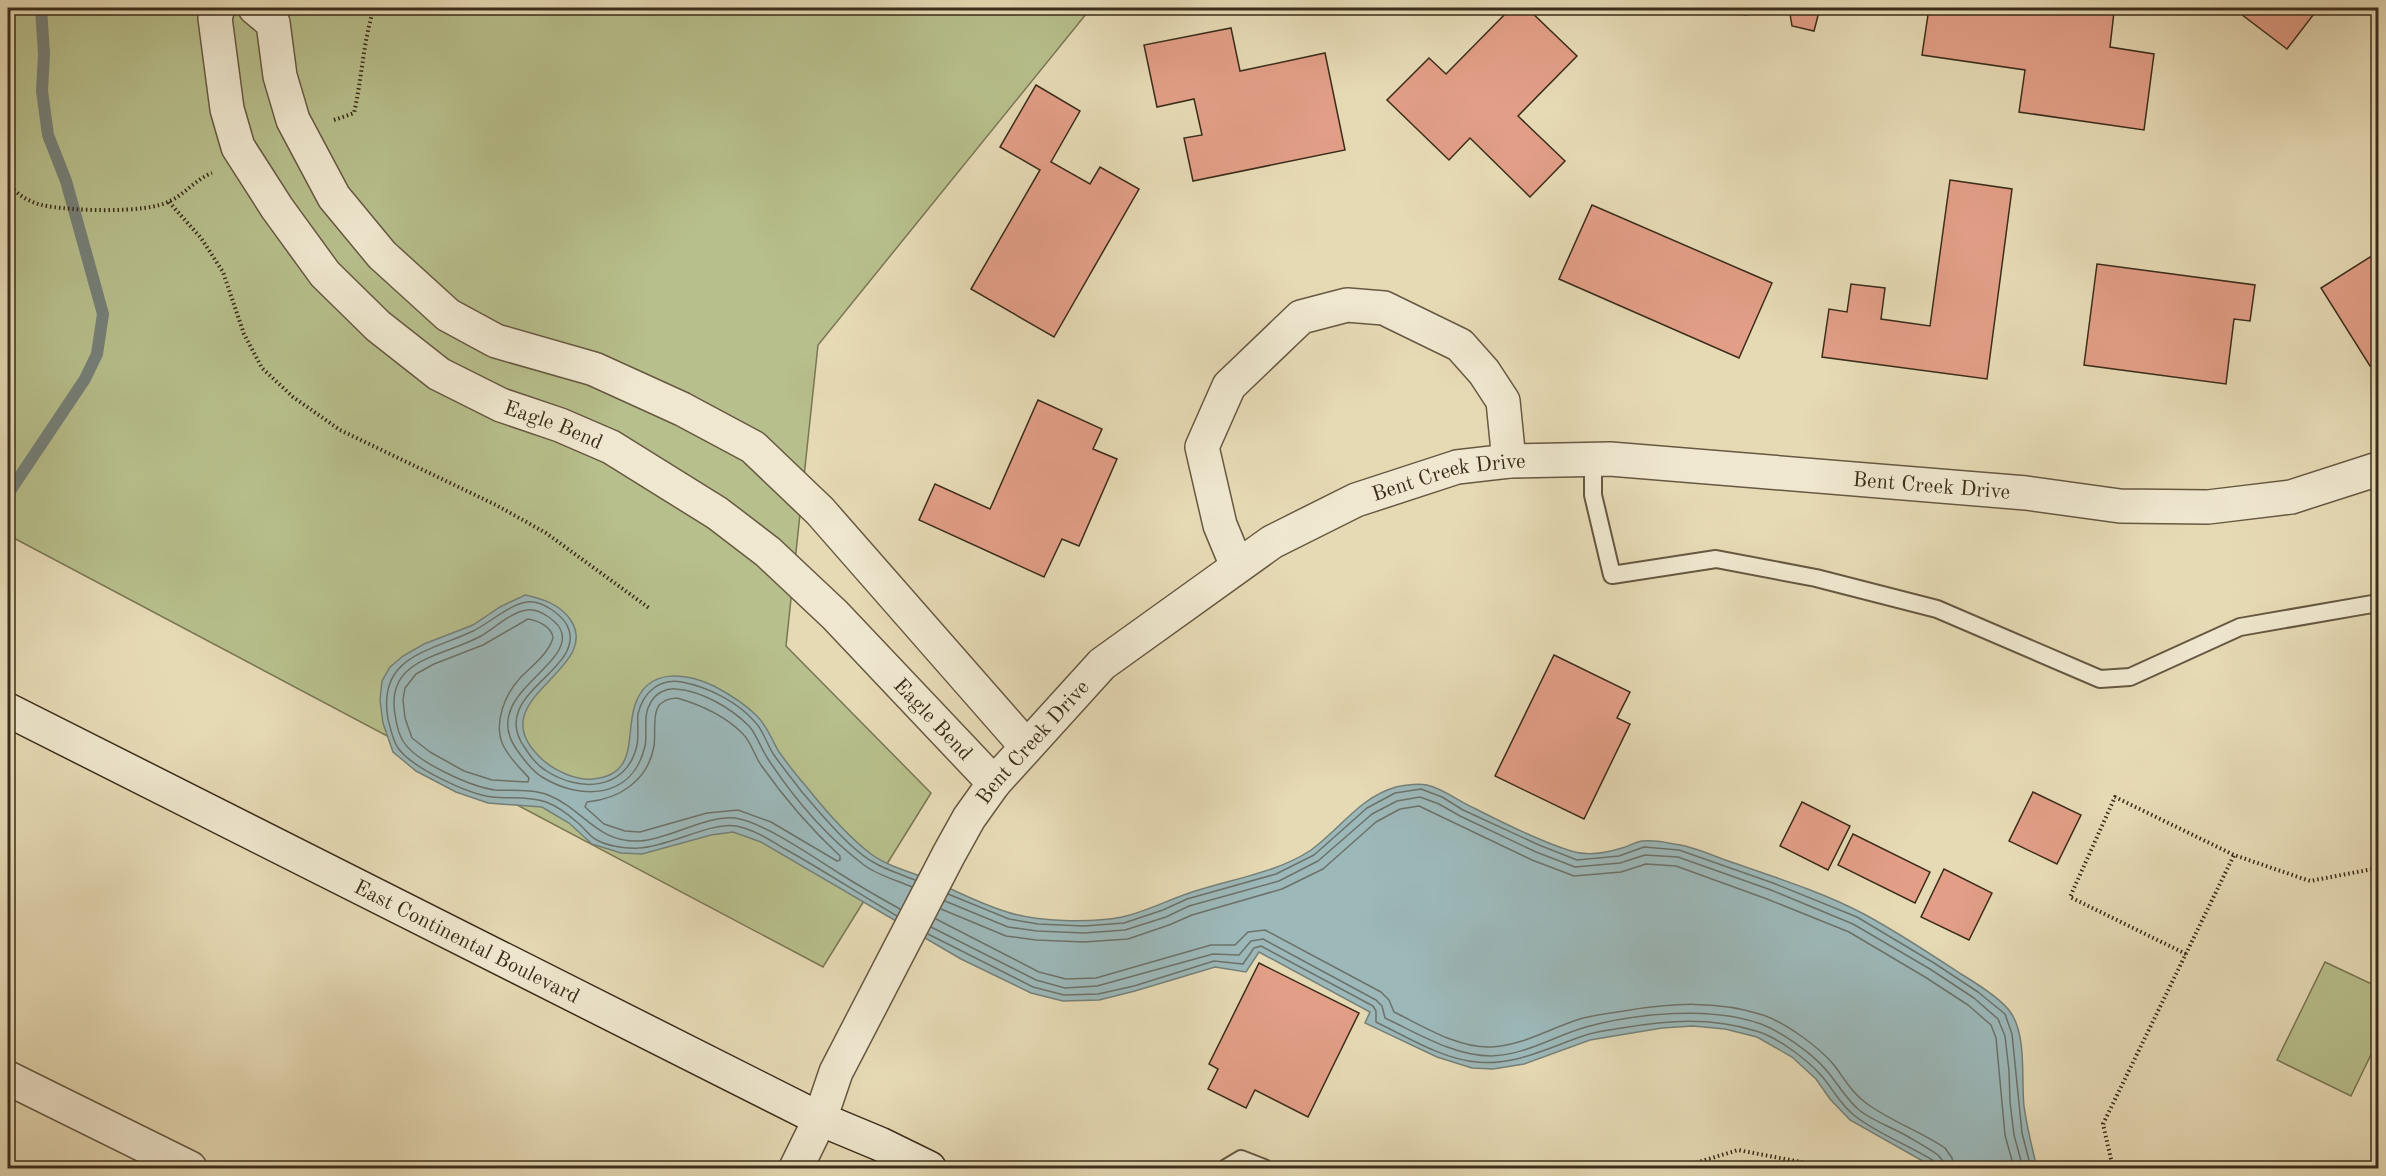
<svg xmlns="http://www.w3.org/2000/svg" width="2386" height="1176" viewBox="0 0 2386 1176" font-family="'Old Standard TT',serif">
<style>
.green{fill:#b7bf8c;stroke:#797653;stroke-width:1.5}
.water{fill:#9cb8b9;stroke:#758079;stroke-width:1.5}
.lines{fill:none;stroke-linecap:round;stroke-linejoin:round}
.shore{stroke:#6c726a;stroke-width:1.5}
.stream{stroke:#758079;stroke-width:12}
.building{fill:#e29e87;stroke:#3b2d1a;stroke-width:1.5}
.lane-casing{stroke:#665841;stroke-width:20}
.street-casing{stroke:#665841;stroke-width:36}
.secondary-casing{stroke:#3b2d1a;stroke-width:36}
.path{stroke:#3b2d1a;stroke-width:4;stroke-dasharray:1.5 3;stroke-linecap:butt}
.lane{stroke:#efe7cf;stroke-width:16}
.street{stroke:#efe7cf;stroke-width:33}
.secondary{stroke:#efe7cf;stroke-width:33}
.labels{text-anchor:middle;stroke-width:5;stroke-linejoin:round;paint-order:stroke}
.street-label{font-size:21px;fill:#3b2d1a;stroke:#efe7cf}
</style>
<rect width="100%" height="100%" fill="#e6dab5"/>
<filter id="stains"><feTurbulence type="fractalNoise" baseFrequency=".00333" numOctaves="4"/><feColorMatrix values="0 0 0 0 .2 0 0 0 0 .09 0 0 0 0 .02 0 0 0 .5 -.17"/></filter>
<radialGradient id="worn" r=".72"><stop offset=".6" stop-color="#630" stop-opacity="0"/><stop offset="1" stop-color="#630" stop-opacity=".3"/></radialGradient>
<!-- green -->
<g class="green">
<path d="M8 8H1091L818 345 786 646 931 793 823 967 8 535Z"/>
<path d="M2325 962 2378 987V1040L2351 1096 2277 1060Z"/>
</g>
<!-- water -->
<path class="water" d="M525 595C543 599 559 604 570 619 606 671 473 699 544 761 556 771 577 781 593 779 639 775 625 734 635 705 647 668 685 672 714 686 729 694 745 704 757 716 767 726 772 740 779 752 787 763 796 775 805 785 824 809 846 835 871 854 887 866 910 872 929 879 954 890 980 904 1007 912 1037 922 1091 923 1122 917 1150 911 1175 896 1202 889 1238 878 1280 871 1311 850 1340 829 1360 797 1396 787 1405 785 1418 783 1427 785 1444 789 1458 801 1474 808 1505 824 1537 840 1571 851 1586 856 1606 853 1622 848 1629 846 1635 842 1642 841 1651 840 1665 842 1674 844 1694 846 1715 857 1734 863 1777 878 1822 892 1862 913 1896 931 1929 953 1961 974 1976 983 2002 999 2011 1013 2027 1037 2021 1079 2024 1106 2027 1128 2032 1148 2037 1168H1935L1850 1120 1830 1099 1816 1079 1792 1057 1757 1037 1725 1029 1693 1026 1662 1028 1590 1040 1524 1064 1493 1069 1472 1068 1437 1057 1365 1023 1370 1012 1259 952 1246 972 1215 967 1135 991 1099 1000 1063 1001 1031 993 961 959 761 842 733 832 711 835 642 854 621 853 592 844 569 823 542 807 488 803 456 792 416 771 393 752 383 723 380 700 382 681 390 667 403 656 424 644 473 625 500 607Z"/>
<g class="lines">
<!-- shore -->
<g class="shore">
<path d="M528 619C539 621 552 627 553 638 548 654 533 665 521 677 505 694 493 723 503 745 509 758 520 768 529 778L528 782 492 780 464 771 430 752 412 738 405 718 403 700 405 688 416 674 434 664 483 645Z"/>
<path d="M677 698C701 705 724 715 742 733 751 741 754 755 761 765 784 798 811 829 840 856V860L837 861 771 822 738 810 707 813 640 832 625 831 604 824 585 807 587 802C619 799 648 781 654 746 657 726 647 699 677 698Z"/>
<path d="M948 894 1009 919 1038 924 1084 926 1124 923 1163 910 1187 899 1276 874 1314 855 1367 808 1395 793 1421 789 1442 797 1463 810 1539 845 1577 860 1619 856 1644 847 1679 850 1773 883 1857 917 1934 963 1978 992 2005 1014 2012 1034 2022 1133 2031 1168"/>
<path d="M945 901 1008 927 1037 931 1084 933 1125 930 1166 917 1189 906 1279 881 1318 861 1372 814 1397 801 1420 797 1439 804 1460 816 1536 852 1575 867 1620 863 1645 855 1678 857 1771 890 1853 924 1930 969 1974 998 1998 1019 2005 1036 2009 1071 2010 1102 2014 1135 2023 1168"/>
<path d="M900 909C880 898 861 887 842 875 816 859 764 822 735 818 706 815 670 839 640 841 596 843 584 809 548 795 532 789 512 791 495 790 472 787 415 762 403 741 400 736 397 726 396 720 382 658 441 658 481 636 495 628 511 612 527 610 539 608 560 622 562 634 569 668 479 697 517 750 524 760 532 771 542 777 581 801 633 799 645 746 648 731 642 716 651 702 656 693 666 688 676 689 702 691 731 708 749 726 757 735 761 749 768 759 793 797 827 837 864 865 877 875 896 880 912 887"/>
<path d="M941 909 1006 936 1036 940 1084 942 1128 939 1169 925 1192 915 1282 889 1323 869 1376 822 1400 809 1419 806 1532 860 1574 876 1621 872 1646 864 1676 866 1767 899 1849 932 1925 977 1968 1005 1991 1025 1996 1038 2005 1135 2014 1168"/>
<path d="M897 916C859 894 823 870 785 849 770 840 753 829 736 826 710 822 668 847 639 848 626 849 606 846 595 839 589 835 583 827 578 823 569 815 557 806 546 802 529 796 509 799 492 797 468 794 412 768 398 748 393 741 390 727 388 719 377 656 429 652 473 631 488 624 510 604 527 602 542 600 565 616 569 630 582 672 487 695 525 748 530 756 537 765 545 770 579 793 627 791 637 745 639 735 637 724 638 714 643 692 660 678 682 682 708 687 738 702 755 722 764 731 767 745 774 755 783 768 793 780 802 792 820 813 850 849 873 862 886 870 901 874 915 880"/>
<path d="M936 919 1039 972 1066 979 1096 978 1211 945H1235L1248 932 1265 930 1381 992 1389 1000 1394 1012C1423 1026 1459 1049 1492 1047 1525 1045 1552 1027 1583 1018 1596 1015 1610 1013 1624 1011 1671 1003 1717 1000 1763 1015 1786 1023 1819 1047 1834 1065 1844 1078 1852 1093 1866 1103 1890 1121 1920 1131 1945 1148L1952 1158 1954 1168"/>
<path d="M931 927 1036 980 1065 988 1097 986 1213 954 1239 955 1251 941 1263 939 1376 1000 1382 1006 1385 1018C1417 1033 1454 1056 1491 1056 1526 1055 1554 1036 1586 1027 1637 1013 1711 1006 1761 1024 1782 1032 1813 1054 1827 1071 1838 1084 1846 1099 1859 1110 1873 1121 1891 1127 1907 1136 1917 1142 1928 1148 1938 1155L1943 1161 1945 1168"/>
<path d="M928 934 1033 987 1064 995 1098 994 1134 986 1214 961 1243 964 1254 948 1261 946 1373 1006 1376 1011V1022C1405 1036 1444 1060 1477 1062 1516 1066 1549 1047 1586 1035 1597 1031 1610 1030 1622 1028 1668 1020 1711 1017 1756 1031 1777 1037 1805 1058 1820 1074 1832 1087 1840 1105 1855 1116 1878 1134 1908 1145 1934 1161L1937 1168"/>
</g>
<!-- stream -->
<path class="stream" d="M8 494 85 379 97 354 103 314 66 181 48 135 42 91 44 54 41 8"/>
</g>
<!-- building -->
<g class="building">
<path d="M1511 8H1527L1577 56 1518 116 1565 161 1530 197 1470 138 1449 160 1387 100 1429 58 1446 74Z"/>
<path d="M1726 8H1820L1814 31 1792 26 1789 8 1745 15 1726 10Z"/>
<path d="M1929 8H2082L2114 12 2110 47 2154 54 2144 130 2019 112 2025 70 1922 55Z"/>
<path d="M2233 8H2314L2317 10 2287 49Z"/>
<path d="M1231 28 1240 71 1325 53 1345 150 1193 181 1184 138 1202 135 1194 99 1157 107 1144 45Z"/>
<path d="M1036 85 1080 111 1051 162 1090 184 1100 167 1139 189 1054 337 971 289 1040 170 1000 147Z"/>
<path d="M1950 180 2012 189 1987 379 1822 357 1829 309 1847 312 1851 284 1885 288 1881 319 1930 326Z"/>
<path d="M1592 205 1772 283 1739 358 1559 279Z"/>
<path d="M2378 252V361L2370 366 2321 288Z"/>
<path d="M2097 264 2255 285 2250 321 2234 319 2226 384 2084 365Z"/>
<path d="M1038 400 1102 429 1093 449 1117 459 1079 546 1062 539 1044 577 919 520 935 484 990 509Z"/>
<path d="M1554 655 1630 692 1617 718 1630 724 1584 819 1495 776Z"/>
<path d="M2033 792 2081 815 2057 864 2009 841Z"/>
<path d="M1802 802 1850 826 1828 870 1780 846Z"/>
<path d="M1853 834 1930 872 1915 903 1838 865Z"/>
<path d="M1944 869 1992 893 1969 940 1921 917Z"/>
<path d="M1259 963 1359 1013 1308 1117 1255 1090 1246 1108 1208 1089 1218 1069 1209 1064Z"/>
</g>
<g class="lines">
<defs>
<g id="lane">
<path d="M1593 459V495L1612 575 1716 559 1816 578 1937 609 2100 679 2130 677 2240 627 2378 603"/>
<path d="M1226 1168 1241 1159 1264 1168"/>
</g>
<g id="street">
<path id="s1" d="M218 8 215 18 227 109 238 147 277 208 325 274 378 326 439 374 501 405 560 425 611 447 717 513 768 552 835 615 994 783"/>
<path d="M255 8 273 23 280 76 293 120 334 197 382 255 448 315 496 341 594 369 682 409 753 447 820 511 1026 746"/>
<path d="M1237 566 1220 525 1202 447 1229 386 1301 317 1347 305 1384 308 1460 345 1484 372 1503 401 1509 461"/>
<path d="M8 1078 190 1168"/>
<path id="s2" d="M796 1168 820 1119 836 1072 949 854 969 818 994 783 1102 664 1272 542 1356 500 1457 467 1509 461 1610 459 2026 493 2120 506 2208 507 2291 497 2378 469"/>
</g>
<g id="secondary">
<path id="s3" d="M8 710 820 1119 880 1144 929 1168"/>
</g>
</defs>
<!-- lane casing -->
<use href="#lane" class="lane-casing"/>
<!-- street casing -->
<use href="#street" class="street-casing"/>
<!-- secondary casing -->
<use href="#secondary" class="secondary-casing"/>
<!-- path -->
<g class="path">
<path d="M334 120 354 113C362 78 363 42 374 8"/>
<path d="M8 183C16 194 29 202 42 205 69 211 147 214 170 201 185 194 196 179 212 173"/>
<path d="M169 202 201 238 223 272 244 334 262 368 293 397 340 430 496 505 546 533 649 608"/>
<path d="M2186 954 2070 897 2115 797 2234 855"/>
<path d="M1679 1168 1738 1150 1832 1168"/>
<path d="M2113 1168 2103 1124 2234 855 2310 881 2378 868"/>
</g>
<!-- lane -->
<use href="#lane" class="lane"/>
<!-- street -->
<use href="#street" class="street"/>
<!-- secondary -->
<use href="#secondary" class="secondary"/>
</g>
<g class="labels">
<!-- street labels -->
<g class="street-label">
<text dy="7" stroke="none"><textPath href="#s1" startOffset="573">Eagle Bend</textPath></text>
<text dy="7" stroke="none"><textPath href="#s2" startOffset="994">Bent Creek Drive</textPath></text>
<text dy="7" stroke="none"><textPath href="#s2" startOffset="1480">Bent Creek Drive</textPath></text>
<text dy="7" stroke="none"><textPath href="#s1" startOffset="1059">Eagle Bend</textPath></text>
<text dy="7" stroke="none"><textPath href="#s2" startOffset="490">Bent Creek Drive</textPath></text>
<text dy="7" stroke="none"><textPath href="#s3" startOffset="514">East Continental Boulevard</textPath></text>
</g>
</g>
<!-- margin -->
<rect width="2386" height="1176" fill="none" stroke="#e6dab5" stroke-width="30"/>
<rect x="9" y="9" width="2368" height="1158" fill="none" stroke="#3b2d1a" stroke-width="3"/>
<rect x="15" y="15" width="2356" height="1146" fill="none" stroke="#3b2d1a" stroke-width="1.5"/>
<rect width="100%" height="100%" filter="url(#stains)"/>
<rect width="100%" height="100%" fill="url(#worn)"/>
</svg>
